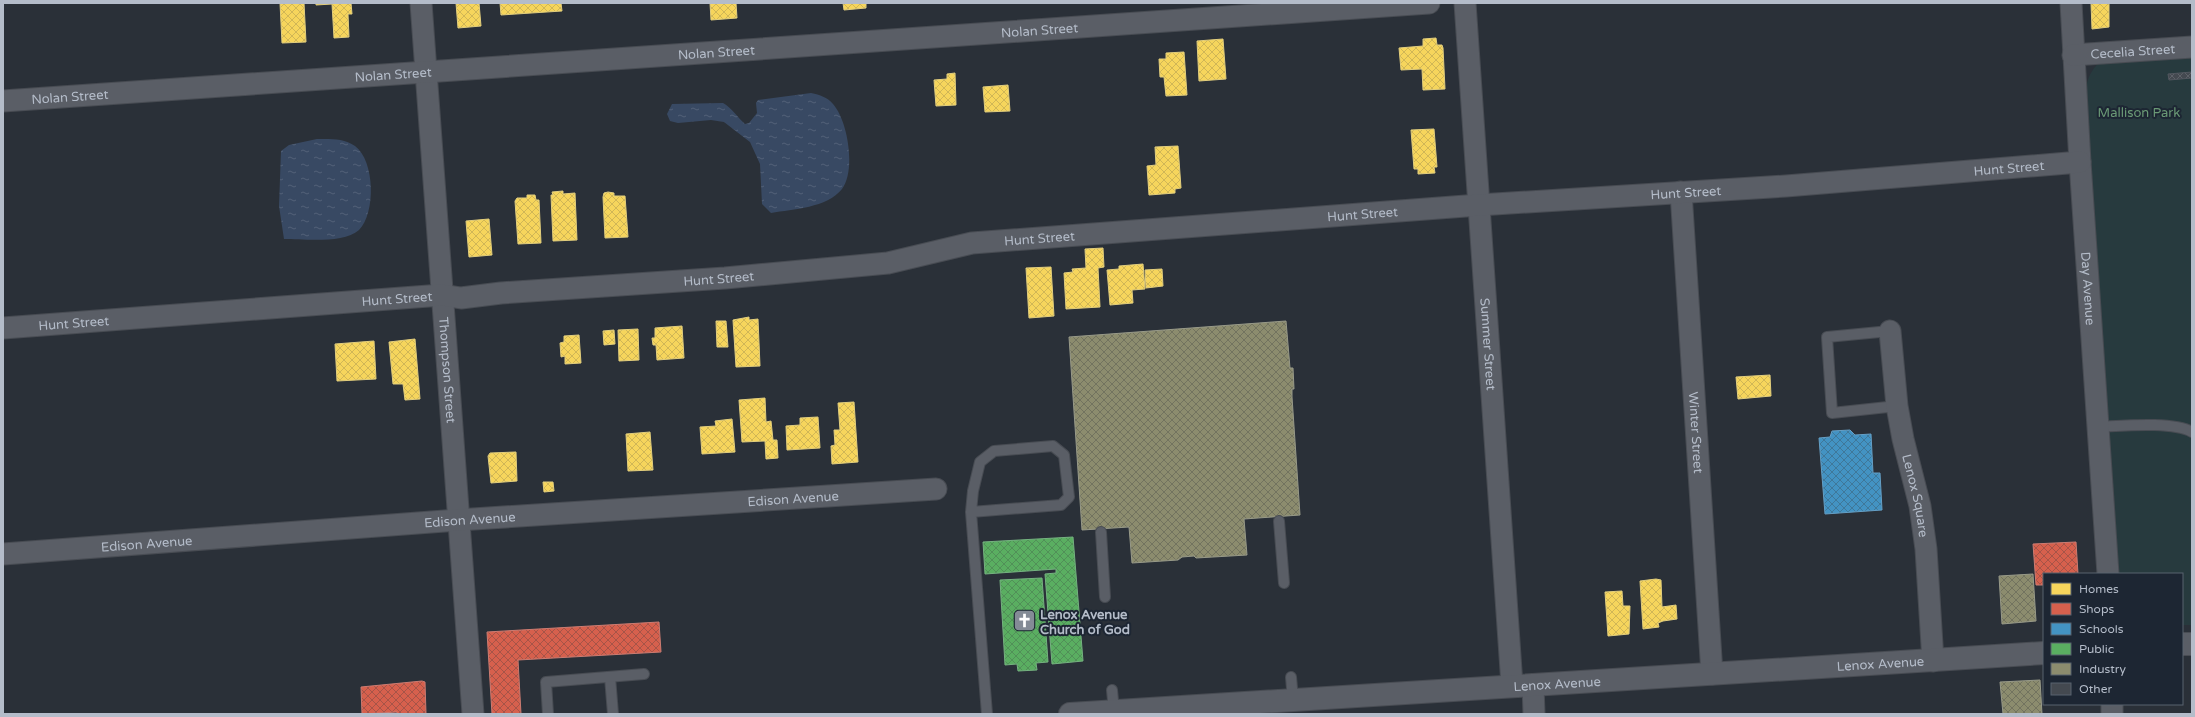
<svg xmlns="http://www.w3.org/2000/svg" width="2195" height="717" viewBox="0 0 2195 717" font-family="'Varela Round',sans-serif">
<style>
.green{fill:#273a3e}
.water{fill:url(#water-ripples)}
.homes{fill:url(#homes-cross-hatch);stroke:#e2ce7d}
.shops{fill:url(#shops-cross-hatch);stroke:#cc7c72}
.schools{fill:url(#schools-cross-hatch);stroke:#659fc5}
.public{fill:url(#public-cross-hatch);stroke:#75b280}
.industry{fill:url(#industry-cross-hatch);stroke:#989a89}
.building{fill:url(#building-cross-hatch);stroke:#52575f}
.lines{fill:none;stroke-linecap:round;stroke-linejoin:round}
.service-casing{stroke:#484c53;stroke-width:12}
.minor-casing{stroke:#484c53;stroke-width:23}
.tertiary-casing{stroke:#484c53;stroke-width:24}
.service{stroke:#5a5e66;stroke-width:10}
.minor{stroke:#5a5e66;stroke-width:21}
.tertiary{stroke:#5a5e66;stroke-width:22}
.labels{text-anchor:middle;stroke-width:4;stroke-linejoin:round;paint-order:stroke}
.street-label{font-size:13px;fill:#b4bcc9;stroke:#1d2633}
.park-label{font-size:13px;fill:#6b9a76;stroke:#1d2633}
.poi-label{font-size:13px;font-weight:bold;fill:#b4bcc9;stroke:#1d2633;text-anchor:start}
</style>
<defs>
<pattern id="water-ripples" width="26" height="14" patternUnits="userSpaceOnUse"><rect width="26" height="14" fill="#384963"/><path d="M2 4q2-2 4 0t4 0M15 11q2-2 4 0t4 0" fill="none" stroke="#526178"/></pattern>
<pattern id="homes-cross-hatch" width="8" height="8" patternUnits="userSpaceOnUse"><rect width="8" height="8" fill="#f6d55c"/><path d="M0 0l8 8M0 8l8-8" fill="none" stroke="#d0b656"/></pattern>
<pattern id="shops-cross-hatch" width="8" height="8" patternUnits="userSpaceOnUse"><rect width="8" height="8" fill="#d6604d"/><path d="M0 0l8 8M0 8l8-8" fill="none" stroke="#a65448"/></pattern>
<pattern id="schools-cross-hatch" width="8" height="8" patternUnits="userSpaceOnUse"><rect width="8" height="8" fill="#4393c3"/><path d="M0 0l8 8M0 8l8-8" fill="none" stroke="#3f789a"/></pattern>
<pattern id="public-cross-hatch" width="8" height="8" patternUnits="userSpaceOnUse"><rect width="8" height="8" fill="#5aae61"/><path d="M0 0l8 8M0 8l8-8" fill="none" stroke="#519058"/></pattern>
<pattern id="industry-cross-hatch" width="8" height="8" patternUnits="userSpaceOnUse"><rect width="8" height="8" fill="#8c8c6e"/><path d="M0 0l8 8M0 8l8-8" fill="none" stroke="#72735f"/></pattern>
<pattern id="building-cross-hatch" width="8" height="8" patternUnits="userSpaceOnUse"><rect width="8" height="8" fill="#444950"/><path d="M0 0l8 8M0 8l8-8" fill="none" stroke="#5d6168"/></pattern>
</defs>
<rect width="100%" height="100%" fill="#2a3038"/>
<!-- green -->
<path class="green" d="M2192 55V625H2182V574H2118L2085 98C2086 82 2089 71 2101 61Z"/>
<!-- water -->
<g class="water">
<path d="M811 93C820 95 827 97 833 104 848 121 856 170 842 189 827 208 793 209 771 213L762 204 760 164 750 142 724 122 711 120 678 123 670 121 667 114 672 104 723 103C732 108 737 117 745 124L749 123 757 113 756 103 758 100Z"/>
<path d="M317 139C329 139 344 138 355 146 375 161 376 213 359 230 343 244 304 239 284 239L279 206 281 151 289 145Z"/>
</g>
<!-- homes -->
<g class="homes">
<path d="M280 3H304L306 42 282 43Z"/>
<path d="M316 3H351L352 14H348L349 37 334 38 332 4 316 5Z"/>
<path d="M456 3H479L481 26 458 28Z"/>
<path d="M500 3H561L562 11 501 15Z"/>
<path d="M710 3H736L737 18 711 20Z"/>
<path d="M843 3H866V8L844 10Z"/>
<path d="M2091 3H2109V27L2092 29Z"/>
<path d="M1436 38 1437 45H1442L1443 48 1445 89 1423 90 1422 69 1401 70 1399 48 1423 46V39Z"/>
<path d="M1223 39 1226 79 1199 81 1197 41Z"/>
<path d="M1184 52 1187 95 1166 96 1164 77H1160L1159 59H1166V53Z"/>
<path d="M955 73 956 105 936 106 934 80 947 79V74Z"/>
<path d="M1008 85 1010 111 985 112 983 87Z"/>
<path d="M1434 129 1437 167H1434L1435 173 1418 174V169H1414L1411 130Z"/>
<path d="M1178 146 1181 188 1175 189V193L1149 195 1147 166 1156 165 1155 147Z"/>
<path d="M563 191V194L575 193 577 240 553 241 551 195H553L552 192Z"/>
<path d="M608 192 614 193V196H625L628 237 605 238 603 197 604 193Z"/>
<path d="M527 195H535L536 200H539L541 243 518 244 515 201 517 198H527Z"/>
<path d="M489 219 492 255 469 257 466 221Z"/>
<path d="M1103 248 1104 267 1098 268 1100 307 1066 309 1064 273 1073 272 1072 269 1086 268 1085 249Z"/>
<path d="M1143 264 1145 289 1132 290 1133 303 1110 305 1107 270 1119 269V266Z"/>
<path d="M1051 267 1054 316 1029 318 1026 268Z"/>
<path d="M1162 269 1163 286 1146 288 1145 270Z"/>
<path d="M749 317V320L758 319 760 366 736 367 733 320Z"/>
<path d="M716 321H726L728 347H717Z"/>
<path d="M682 326 684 358 657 360 656 345H653L652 338H655V328Z"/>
<path d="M638 329 639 360 619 361 618 330Z"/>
<path d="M614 330 615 344 604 345 603 331Z"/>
<path d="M579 335 581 363 565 364V356L561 357 560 343 564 342V336Z"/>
<path d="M415 339 420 399 405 400 403 384H393L389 342Z"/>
<path d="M374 341 376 379 337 381 335 344Z"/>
<path d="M1770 375 1771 396 1738 399 1736 377Z"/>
<path d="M765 398 766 422 771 421 773 440H777L778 458 766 459 765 441 742 442 739 400Z"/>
<path d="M854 402 858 462 832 464 831 446 835 445 834 430H840L838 403Z"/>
<path d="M818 417 820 448 787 450 786 426 800 425V418Z"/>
<path d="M732 419 735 452 702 454 700 427 716 426 715 421Z"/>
<path d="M650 432 653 470 628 471 626 434Z"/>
<path d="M516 452 517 481 491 483 488 456 490 453Z"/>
<path d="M543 482H553L554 491 544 492Z"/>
<path d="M1656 579 1661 580 1662 607 1676 605 1677 619 1663 621 1658 623 1659 627 1643 629 1640 581Z"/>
<path d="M1622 591 1623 606H1630L1629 634 1608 636 1605 592Z"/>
</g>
<!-- shops -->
<g class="shops">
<path d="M2076 542 2078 574H2044V585H2036L2033 544Z"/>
<path d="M659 622 661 652 518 660 521 714H492L487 632Z"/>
<path d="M422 681 425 682 426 714H397V712L362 714 361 687Z"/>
</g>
<!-- schools -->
<path class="schools" d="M1850 430 1855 435 1871 434 1873 473H1880L1882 510 1825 514 1819 438 1830 437 1832 431Z"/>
<!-- public -->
<g class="public">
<path d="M1073 537 1083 661 1052 664 1045 574 1056 573V569L985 574 983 542Z"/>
<path d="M1042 578 1048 662 1036 663 1037 670 1018 671 1017 664 1005 665 1000 580Z"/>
</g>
<!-- industry -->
<g class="industry">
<path d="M1286 321 1290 368H1293L1294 389H1292V397L1300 515 1244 519 1247 555 1196 558 1194 556 1182 557 1178 560 1132 563 1129 527 1082 530 1069 337Z"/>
<path d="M2033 574 2036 621 2002 624 1999 576Z"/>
<path d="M2040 680 2042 714H2003L2000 682Z"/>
</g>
<!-- building -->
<path class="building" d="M2192 72V78L2169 80 2168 74Z"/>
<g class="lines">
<defs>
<g id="service">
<path d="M1890 331 1827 337 1832 413 1897 406"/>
<path d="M2098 427C2122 426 2172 421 2192 432"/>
<path d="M971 512 1061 505 1069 497 1064 455 1053 446 994 451 980 462 973 491 971 512 987 714"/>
<path d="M1279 521 1284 583"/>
<path d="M1101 532 1105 597"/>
<path d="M610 677 613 714"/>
<path d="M1291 677 1293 700"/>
<path d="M1112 690 1114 711"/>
<path d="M548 714 546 682 644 674"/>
</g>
<g id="minor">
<path id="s1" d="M421 3 473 714"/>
<path id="s2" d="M1465 3 1512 685"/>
<path id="s3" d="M2071 3 2080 162 2108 574"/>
<path id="s4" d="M2073 55 2192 47"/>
<path id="s5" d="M3 101 1429 3"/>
<path id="s6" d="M1681 192 1712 674"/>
<path id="s7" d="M3 328 442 295 461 298 501 293 725 278 888 263 972 243 1479 205 1786 186 2080 162"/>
<path id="s8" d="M1890 331 1897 406 1903 439 1920 506 1926 549 1933 661"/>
<path id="s9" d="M3 554 458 520 936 489"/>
<path d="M1533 685 1534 714"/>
<path d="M2112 704V714"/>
</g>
<g id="tertiary">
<path d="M2182 644H2192"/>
<path id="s10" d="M1070 714 2044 653"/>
</g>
</defs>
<!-- service casing -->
<use href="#service" class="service-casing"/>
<!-- minor casing -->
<use href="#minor" class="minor-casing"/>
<!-- tertiary casing -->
<use href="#tertiary" class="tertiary-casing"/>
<!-- service -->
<use href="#service" class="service"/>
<!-- minor -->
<use href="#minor" class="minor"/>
<!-- tertiary -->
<use href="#tertiary" class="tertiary"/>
</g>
<!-- icons -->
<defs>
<symbol id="church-square" viewBox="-11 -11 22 22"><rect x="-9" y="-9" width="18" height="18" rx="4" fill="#848b96" stroke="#1d2633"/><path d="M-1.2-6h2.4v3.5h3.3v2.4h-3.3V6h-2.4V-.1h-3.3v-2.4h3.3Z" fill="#fff"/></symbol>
</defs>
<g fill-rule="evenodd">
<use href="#church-square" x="1012" y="608" width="25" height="25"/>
</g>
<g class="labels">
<!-- street labels -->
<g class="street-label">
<text dy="5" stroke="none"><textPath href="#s5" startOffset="1039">Nolan Street</textPath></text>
<text dy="5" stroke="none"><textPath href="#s4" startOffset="60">Cecelia Street</textPath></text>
<text dy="5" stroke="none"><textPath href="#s5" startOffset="715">Nolan Street</textPath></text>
<text dy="5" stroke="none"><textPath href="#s5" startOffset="391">Nolan Street</textPath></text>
<text dy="5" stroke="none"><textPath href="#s5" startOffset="67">Nolan Street</textPath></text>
<text dy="5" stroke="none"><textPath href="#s7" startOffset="2014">Hunt Street</textPath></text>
<text dy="5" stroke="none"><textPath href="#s7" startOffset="1690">Hunt Street</textPath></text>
<text dy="5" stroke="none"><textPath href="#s7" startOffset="1366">Hunt Street</textPath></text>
<text dy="5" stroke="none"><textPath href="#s7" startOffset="1042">Hunt Street</textPath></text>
<text dy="5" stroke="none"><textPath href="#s7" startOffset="718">Hunt Street</textPath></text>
<text dy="5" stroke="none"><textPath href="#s3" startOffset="286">Day Avenue</textPath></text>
<text dy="5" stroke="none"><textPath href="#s7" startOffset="395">Hunt Street</textPath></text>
<text dy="5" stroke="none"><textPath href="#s7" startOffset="71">Hunt Street</textPath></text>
<text dy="5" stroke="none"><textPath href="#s2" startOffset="342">Summer Street</textPath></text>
<text dy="5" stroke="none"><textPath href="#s1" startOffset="368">Thompson Street</textPath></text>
<text dy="5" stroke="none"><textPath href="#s6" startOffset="241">Winter Street</textPath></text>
<text dy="5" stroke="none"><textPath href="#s8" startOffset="167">Lenox Square</textPath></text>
<text dy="5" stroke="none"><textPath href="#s9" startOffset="792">Edison Avenue</textPath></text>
<text dy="5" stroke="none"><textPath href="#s9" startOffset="468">Edison Avenue</textPath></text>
<text dy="5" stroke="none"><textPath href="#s9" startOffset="144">Edison Avenue</textPath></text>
<text dy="5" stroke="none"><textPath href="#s10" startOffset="812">Lenox Avenue</textPath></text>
<text dy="5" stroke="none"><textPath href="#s10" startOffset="488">Lenox Avenue</textPath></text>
</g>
<!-- park labels -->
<g class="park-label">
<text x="2139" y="117">Mallison Park</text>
</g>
<!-- poi labels -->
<g class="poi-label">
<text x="1040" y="619">Lenox Avenue<tspan x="1040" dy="15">Church of God</tspan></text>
</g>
</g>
<!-- border -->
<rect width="2195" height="717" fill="none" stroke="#b4bcc9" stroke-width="8"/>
<!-- legend -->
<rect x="2043" y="573" width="140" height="132" fill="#1d2633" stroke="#59626f"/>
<rect x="2051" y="583" width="20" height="12" fill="#f6d55c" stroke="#59626f"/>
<text x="2079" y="593" font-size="12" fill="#b4bcc9">Homes</text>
<rect x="2051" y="603" width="20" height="12" fill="#d6604d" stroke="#59626f"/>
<text x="2079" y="613" font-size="12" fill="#b4bcc9">Shops</text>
<rect x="2051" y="623" width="20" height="12" fill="#4393c3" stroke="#59626f"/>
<text x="2079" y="633" font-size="12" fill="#b4bcc9">Schools</text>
<rect x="2051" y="643" width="20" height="12" fill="#5aae61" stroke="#59626f"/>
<text x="2079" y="653" font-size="12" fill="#b4bcc9">Public</text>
<rect x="2051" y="663" width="20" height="12" fill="#8c8c6e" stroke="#59626f"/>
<text x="2079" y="673" font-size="12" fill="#b4bcc9">Industry</text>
<rect x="2051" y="683" width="20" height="12" fill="#444950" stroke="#59626f"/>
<text x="2079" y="693" font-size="12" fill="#b4bcc9">Other</text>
</svg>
